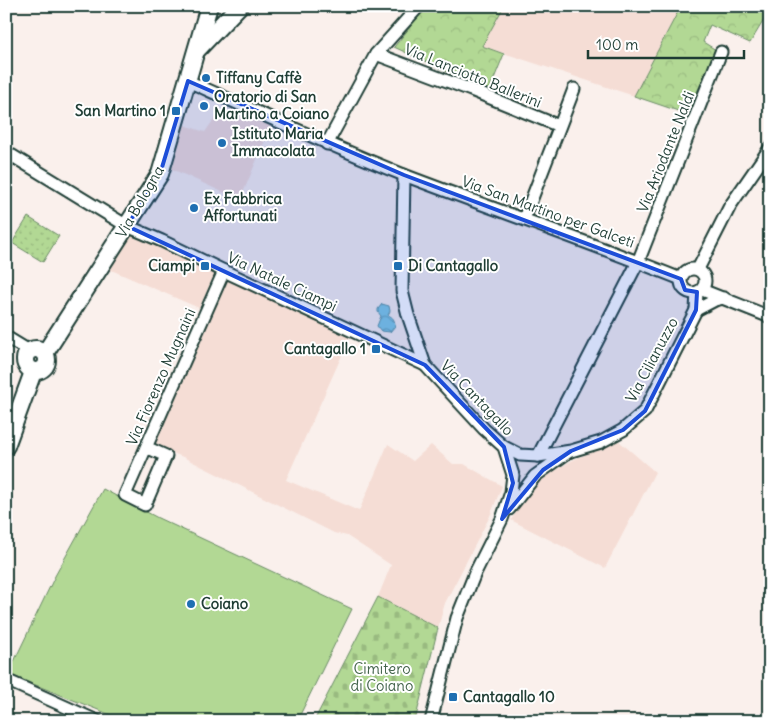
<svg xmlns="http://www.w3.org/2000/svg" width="776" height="727" viewBox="0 0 776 727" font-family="Delius,sans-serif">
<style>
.built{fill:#f5ddd5}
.grass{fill:url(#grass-dots);stroke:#688a64}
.cemetery{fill:url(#cemetery-stones);stroke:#688a64}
.park{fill:url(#park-crowns);stroke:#688a64}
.pitch{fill:#b2d894;stroke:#688a64}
.water{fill:url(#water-waves);stroke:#5a929c}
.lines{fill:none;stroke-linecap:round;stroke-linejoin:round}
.street-casing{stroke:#1f3d34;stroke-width:15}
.secondary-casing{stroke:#1f3d34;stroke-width:20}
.street{stroke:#fff;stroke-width:11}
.secondary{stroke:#fff;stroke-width:16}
.marked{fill:#1d4ed8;fill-opacity:0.2;stroke:#1d4ed8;stroke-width:4;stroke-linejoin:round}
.poi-dot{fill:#1f6fb2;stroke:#fff;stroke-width:2}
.labels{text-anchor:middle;stroke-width:4;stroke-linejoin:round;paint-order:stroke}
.street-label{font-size:15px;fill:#1f3d34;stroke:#fff}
.poi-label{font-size:15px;font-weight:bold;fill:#1f3d34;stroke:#fff;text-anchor:start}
.park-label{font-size:15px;fill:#44644c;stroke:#fff}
</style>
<defs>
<pattern id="grass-dots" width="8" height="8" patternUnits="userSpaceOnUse" patternTransform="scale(1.25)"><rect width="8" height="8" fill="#b2d894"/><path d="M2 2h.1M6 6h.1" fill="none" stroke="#99ba80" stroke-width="1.8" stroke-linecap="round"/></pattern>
<pattern id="cemetery-stones" width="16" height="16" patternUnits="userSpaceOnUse" patternTransform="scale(1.25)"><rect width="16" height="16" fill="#b2d894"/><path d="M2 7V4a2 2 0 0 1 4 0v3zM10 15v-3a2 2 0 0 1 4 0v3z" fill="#99ba80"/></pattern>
<pattern id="park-crowns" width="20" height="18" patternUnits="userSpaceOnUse" patternTransform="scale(1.25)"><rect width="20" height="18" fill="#b2d894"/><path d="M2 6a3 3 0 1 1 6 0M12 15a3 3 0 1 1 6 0" fill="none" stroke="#99ba80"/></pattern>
<pattern id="water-waves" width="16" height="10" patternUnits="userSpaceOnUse" patternTransform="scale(1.25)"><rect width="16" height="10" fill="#81cae1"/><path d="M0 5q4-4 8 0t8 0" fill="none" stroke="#69a5b7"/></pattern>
</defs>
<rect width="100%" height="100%" fill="#faf0ec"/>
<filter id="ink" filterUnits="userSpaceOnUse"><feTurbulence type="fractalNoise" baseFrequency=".02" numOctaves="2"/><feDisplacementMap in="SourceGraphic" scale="10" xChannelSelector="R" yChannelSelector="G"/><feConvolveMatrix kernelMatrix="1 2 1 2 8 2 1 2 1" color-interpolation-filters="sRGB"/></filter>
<g filter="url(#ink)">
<!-- built -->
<g class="built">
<path d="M504 6H681L634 96 482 46Z"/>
<path d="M232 108 271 126 240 200 172 169 184 125 205 132 217 115 229 119Z"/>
<path d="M132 234 215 274 199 308 109 269Z"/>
<path d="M226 278 351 335 286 480 359 511 388 444 413 461 431 445 453 464H464L502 486 490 516 445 603 438 628 378 597 391 565 347 536 334 533 183 457 154 446Z"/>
<path d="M619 441 655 472 605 568 511 520 528 493 544 477 573 460Z"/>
</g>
<!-- grass -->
<path class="grass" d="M28 217 59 236 43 262 12 243Z"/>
<!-- cemetery -->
<path class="cemetery" d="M378 597 438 628 415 721H314Z"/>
<!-- park -->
<g class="park">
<path d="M427 6H504L482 46 504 54 489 91 394 47Z"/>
<path d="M681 6H770V10L750 43 710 25 703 42 716 50 687 114 634 96Z"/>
</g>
<!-- pitch -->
<path class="pitch" d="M103 489 158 518 352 609 297 721H126L8 674 55 576Z"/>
<!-- water -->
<path class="water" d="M382 304 389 306 390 311 388 315C393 317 395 320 395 326L390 332 381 331 377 326 381 316 378 312V309Z"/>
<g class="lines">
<defs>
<g id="street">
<path d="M376 54 471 90 559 126"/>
<path d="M188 81C259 113 331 146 404 175 496 210 589 242 681 279"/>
<path d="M327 144 376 54 419 6"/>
<path d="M6 164 11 155 127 226 162 241 224 271 425 365"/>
<path d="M404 175 402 291 408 315 425 365 484 429 504 447 513 475 511 492 502 519 475 573 457 618 431 721"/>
<path d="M524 219 574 89"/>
<circle cx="693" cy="281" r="12"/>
<path d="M698 269 730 206 770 148"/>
<path d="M702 290 770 317"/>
<path d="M696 310 715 300 724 298"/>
<path d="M6 337 29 351"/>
<path d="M146 447 166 456 145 505 125 495 224 271"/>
<path d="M504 447 520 455 538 456 571 451 601 442 623 430 645 411 696 310 697 292"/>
<path d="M538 456 638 262 721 52"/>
<path d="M509 509 535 476 567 453"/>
<path d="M6 680 97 721"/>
</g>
<g id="secondary">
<path d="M197 50 239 6"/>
<circle cx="36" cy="360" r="11"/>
<path d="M45 353 160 174 209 6"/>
<path d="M6 446 33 372"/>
</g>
</defs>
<!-- street casing -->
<use href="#street" class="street-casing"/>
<!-- secondary casing -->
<use href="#secondary" class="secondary-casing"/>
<!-- street -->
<use href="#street" class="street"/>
<!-- secondary -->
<use href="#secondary" class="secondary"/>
</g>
</g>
<!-- marked area -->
<path class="marked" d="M188 81 404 175 681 279 685 290 697 292 696 310 645 411 623 430 571 451 543 470 502 519 513 483 504 447 425 365 127 226 160 174Z"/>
<!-- markers -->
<g class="poi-dot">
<circle cx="206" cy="78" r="5"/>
<circle cx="204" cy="106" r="5"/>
<rect x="171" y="106" width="10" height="10" rx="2.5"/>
<circle cx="222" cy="143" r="5"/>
<circle cx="194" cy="208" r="5"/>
<rect x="200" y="261" width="10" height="10" rx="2.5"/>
<rect x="393" y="261" width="10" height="10" rx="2.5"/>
<rect x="371" y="344" width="10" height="10" rx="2.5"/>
<circle cx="191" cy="604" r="5"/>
<rect x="448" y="692" width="10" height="10" rx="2.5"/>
</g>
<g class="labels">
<!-- street labels -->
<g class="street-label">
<text transform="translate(473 76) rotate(22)" y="5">Via Lanciotto Ballerini</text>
<text transform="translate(666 152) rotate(-68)" y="5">Via Ariodante Naldi</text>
<text transform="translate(140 202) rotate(-60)" y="5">Via Bologna</text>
<text transform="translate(548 212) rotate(20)" y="5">Via San Martino per Galceti</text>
<text transform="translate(282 282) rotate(25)" y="5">Via Natale Ciampi</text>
<text transform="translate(652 360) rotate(-62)" y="5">Via Cilianuzzo</text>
<text transform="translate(161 377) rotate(-66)" y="5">Via Fiorenzo Mugnaini</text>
<text transform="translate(477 398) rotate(46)" y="5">Via Cantagallo</text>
</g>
<!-- poi labels -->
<g class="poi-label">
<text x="216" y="83">Tiffany Caffè</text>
<text x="214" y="102">Oratorio di San<tspan x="214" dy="17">Martino a Coiano</tspan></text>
<text x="166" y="116" text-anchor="end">San Martino 1</text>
<text x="232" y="139">Istituto Maria<tspan x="232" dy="17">Immacolata</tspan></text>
<text x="204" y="204">Ex Fabbrica<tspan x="204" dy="17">Affortunati</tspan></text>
<text x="195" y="271" text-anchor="end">Ciampi</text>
<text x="408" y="271">Di Cantagallo</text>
<text x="366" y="354" text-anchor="end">Cantagallo 1</text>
<text x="201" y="609">Coiano</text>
<text x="463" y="702">Cantagallo 10</text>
</g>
<!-- park labels -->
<g class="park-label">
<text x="382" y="674">Cimitero<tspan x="382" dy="17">di Coiano</tspan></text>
</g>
</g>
<!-- margin -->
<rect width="776" height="727" fill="none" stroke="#fff" stroke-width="25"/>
<rect x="12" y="12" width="751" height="702" fill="none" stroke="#1f3d34" stroke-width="2" filter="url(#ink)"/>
<!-- scale -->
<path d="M588 50v8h156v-8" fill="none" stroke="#1f3d34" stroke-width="2.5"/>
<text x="596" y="50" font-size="15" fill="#1f3d34" stroke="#ffffff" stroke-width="4" paint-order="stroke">100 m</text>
</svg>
